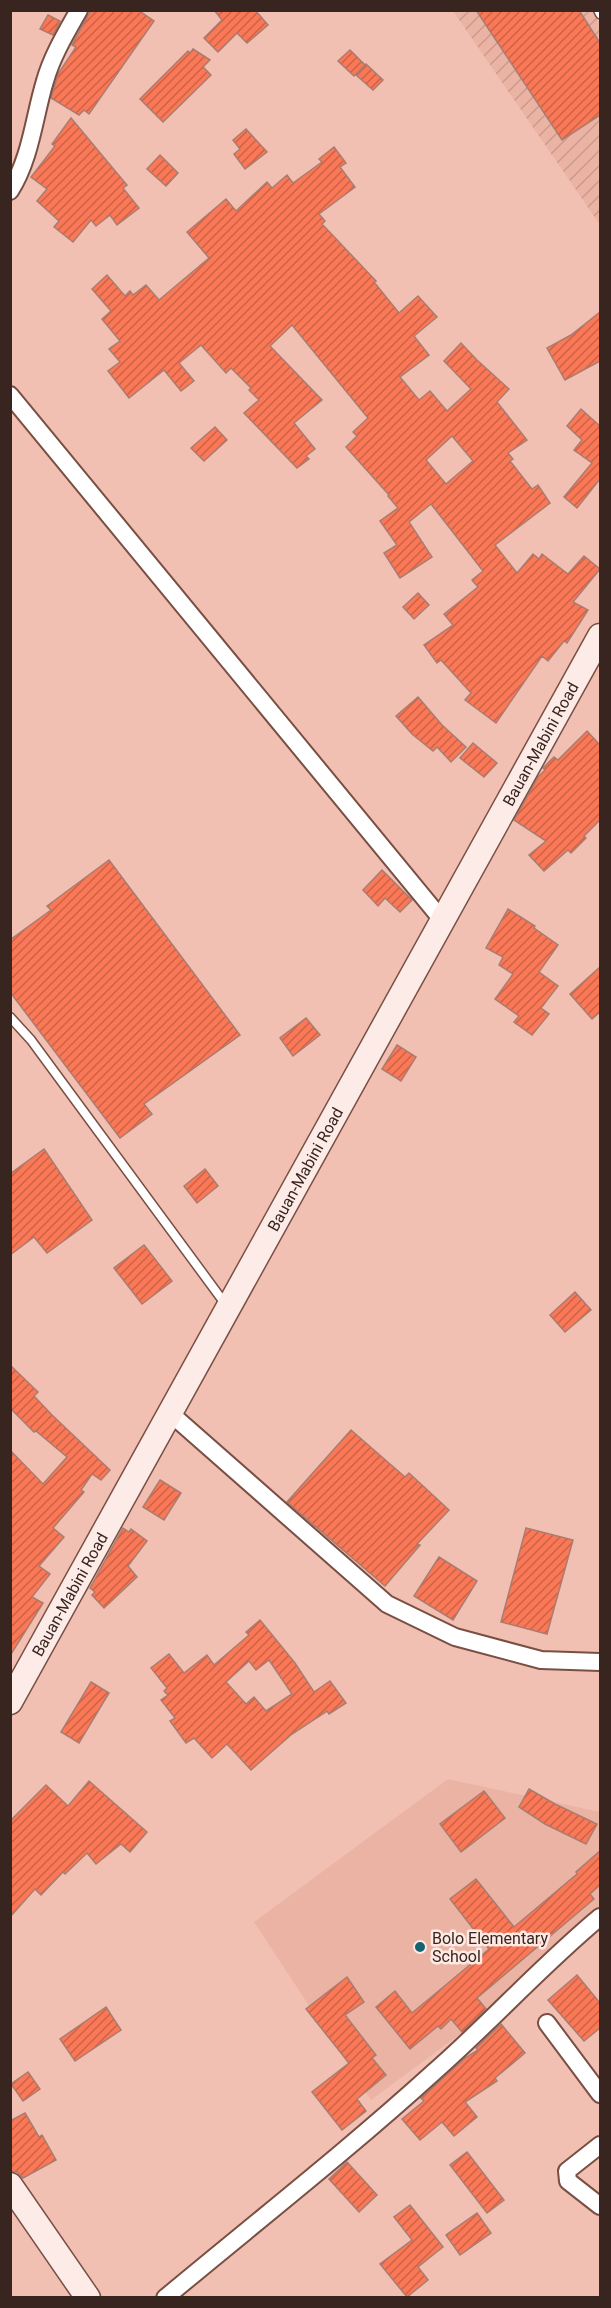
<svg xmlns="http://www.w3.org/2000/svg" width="611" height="2308" viewBox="0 0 611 2308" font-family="Roboto,sans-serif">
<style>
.built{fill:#ebb3a4}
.industrial{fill:url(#industrial-furrows)}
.building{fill:url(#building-hatch);stroke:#aa7c70;stroke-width:1.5;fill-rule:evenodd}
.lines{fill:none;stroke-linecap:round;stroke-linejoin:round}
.lane-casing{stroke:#794f44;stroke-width:11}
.street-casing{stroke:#794f44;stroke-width:20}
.secondary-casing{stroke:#794f44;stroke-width:27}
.lane{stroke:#fff;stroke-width:8}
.street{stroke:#fff;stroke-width:16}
.secondary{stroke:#fcebe6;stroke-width:24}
.poi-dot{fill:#186170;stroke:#fee9e3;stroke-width:2}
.labels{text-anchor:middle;stroke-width:5;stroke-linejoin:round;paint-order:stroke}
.street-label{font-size:16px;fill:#382520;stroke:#fee9e3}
.poi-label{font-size:16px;fill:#382520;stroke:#fee9e3;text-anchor:start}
</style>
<defs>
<pattern id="industrial-furrows" width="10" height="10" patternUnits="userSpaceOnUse" patternTransform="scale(1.5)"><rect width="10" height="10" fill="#ebb3a4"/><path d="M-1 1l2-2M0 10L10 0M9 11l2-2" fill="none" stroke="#ca9a8d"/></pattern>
<pattern id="building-hatch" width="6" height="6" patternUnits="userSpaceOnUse" patternTransform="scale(1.5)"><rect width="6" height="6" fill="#fb7857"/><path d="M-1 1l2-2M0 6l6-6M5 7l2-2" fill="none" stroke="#cc6248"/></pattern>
</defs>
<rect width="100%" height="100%" fill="#f2c0b3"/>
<!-- built -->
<path class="built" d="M448 1779 600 1812V1915L544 1972 371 2100 254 1922Z"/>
<!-- industrial -->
<path class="industrial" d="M453 11H600V225Z"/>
<!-- building -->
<g class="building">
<path d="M91 10H138L154 21 89 114 84 110 79 115 51 98 58 74 76 47 72 45Z"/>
<path d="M214 10H255L268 25 247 43 237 33 218 52 204 38 222 20Z"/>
<path d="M476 10H579L600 43V115L562 140Z"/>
<path d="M48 15 60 21 53 35 40 29Z"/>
<path d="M193 49 210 60 203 67 211 75 163 122 140 99 188 51 190 53Z"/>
<path d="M350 50 365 65 354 76 338 61Z"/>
<path d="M366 64 383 80 373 90 356 75Z"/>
<path d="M71 118 127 185 123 188 139 208 117 225 110 215 96 226 91 220 73 242 54 227 59 221 37 201 47 189 31 177 55 146 52 144Z"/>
<path d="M246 129 267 152 245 169 234 154 240 149 233 140Z"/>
<path d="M334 147 346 163 340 167 355 187 319 214 325 221 322 224 376 281 374 282 399 313 418 296 437 317 414 336 429 355 400 377 419 400 430 391 447 411 471 389 444 361 461 343 477 360 509 389 497 402 527 440 508 453 513 459 510 461 532 489 538 485 550 503 495 545 517 573 533 554 539 559 542 554 568 574 584 556 600 569 573 602 588 610 567 643 564 641 548 661 542 656 496 723 465 700 471 693 441 660 437 663 424 645 453 625 444 614 478 587 472 580 483 571 431 504 409 522 432 557 400 578 384 553 397 545 380 521 398 508 388 496 389 495 346 447 357 436 353 432 368 418 292 325 270 346 322 400 294 423 315 449 306 456 309 459 297 468 244 413 259 400 249 390 251 388 231 368 226 373 201 345 179 363 194 381 181 391 164 370 129 398 108 371 120 362 109 349 120 341 102 319 111 311 92 289 107 275 125 296 130 291 133 295 146 285 159 300 209 258 187 232 226 199 236 211 267 182 272 188 287 175 293 183 322 162 319 159ZM452 436 473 461 446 484 426 460Z"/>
<path d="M160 155 178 173 166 186 147 169Z"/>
<path d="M600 312V361L565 380 547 348 571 335Z"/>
<path d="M581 409 600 426V479L577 508 564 497 592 463 574 450 582 440 567 426Z"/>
<path d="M215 427 227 440 204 461 191 448Z"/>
<path d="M418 593 429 605 414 619 403 607Z"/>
<path d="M418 697 442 725 466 747 451 762 437 747 433 751 412 734 396 716Z"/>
<path d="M587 731 600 745V820L584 836 586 838 571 853 568 850 544 871 529 855 546 841 514 820 538 777 545 770 543 768 554 757 558 760Z"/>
<path d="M473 743 497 763 484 777 460 758Z"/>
<path d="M109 860 240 1035 144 1104 152 1114 120 1138 10 992V940L51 910 47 906Z"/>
<path d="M382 870 412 900 400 912 385 898 378 906 363 890Z"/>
<path d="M508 909 535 926 534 928 558 945 539 972 558 986 541 1008 549 1014 532 1035 514 1022 519 1016 495 999 513 974 499 965 503 957 486 948Z"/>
<path d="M600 967V1012L592 1019 570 994Z"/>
<path d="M306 1018 320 1035 293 1056 280 1038Z"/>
<path d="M397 1045 416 1057 401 1081 382 1069Z"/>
<path d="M44 1149 92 1220 47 1253 34 1237 10 1255V1174Z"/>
<path d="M205 1169 218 1186 197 1203 184 1186Z"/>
<path d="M144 1245 172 1281 142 1304 114 1268Z"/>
<path d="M575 1292 591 1310 565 1332 550 1315Z"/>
<path d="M10 1365 38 1392 34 1396 52 1415 110 1470 101 1480 92 1474 81 1490 84 1492 53 1528 64 1537 39 1566 50 1574 32 1597 43 1603 10 1656V1450L43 1484 67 1457 36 1431 34 1432 10 1408Z"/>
<path d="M351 1430 405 1477 409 1473 449 1510 417 1544 420 1545 385 1586 287 1502Z"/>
<path d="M160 1480 181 1493 164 1520 143 1507Z"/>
<path d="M123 1528 129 1532 131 1529 147 1541 128 1566 137 1577 104 1608 92 1595 95 1592 90 1588Z"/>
<path d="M526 1528 573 1540 547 1634 501 1622Z"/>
<path d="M439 1557 477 1581 453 1620 414 1596Z"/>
<path d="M260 1620 295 1663 314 1692 330 1681 346 1703 329 1714 327 1711 292 1734 251 1770 227 1744 212 1758 194 1738 186 1743 170 1721 175 1718 161 1700 168 1695 164 1691 167 1688 151 1668 169 1654 184 1673 207 1655 214 1665 249 1635 246 1632ZM269 1660 292 1694 266 1711 254 1697 246 1704 226 1682 249 1661 256 1670Z"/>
<path d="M91 1682 109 1693 79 1743 61 1732Z"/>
<path d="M89 1781 147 1832 130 1852 121 1844 96 1864 87 1853 65 1874 63 1872 41 1895 35 1889 10 1917V1821L46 1785 68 1806Z"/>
<path d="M529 1789 555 1804 597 1824 586 1844 545 1824 519 1807Z"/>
<path d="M484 1791 505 1818 461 1852 440 1824Z"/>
<path d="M600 1851V1885L590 1894 594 1899 477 1998 486 2009 462 2032 451 2019 441 2029 438 2026 410 2049 376 2007 395 1991 412 2013 489 1949 450 1899 476 1879 514 1927 577 1874 576 1872Z"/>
<path d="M577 1975 600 2003V2028L584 2041 548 2000Z"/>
<path d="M347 1977 364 2002 345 2015 376 2055 372 2058 386 2075 357 2099 366 2111 342 2130 312 2092 349 2063 306 2009Z"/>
<path d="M106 2007 121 2030 75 2061 60 2039Z"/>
<path d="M501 2024 525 2053 495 2078 497 2081 465 2102 477 2117 454 2136 442 2122 420 2140 402 2119 424 2101 421 2098 465 2058 478 2050 476 2048Z"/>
<path d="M28 2072 40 2089 23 2101 11 2084Z"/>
<path d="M25 2113 39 2137 42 2135 56 2160 23 2178 17 2172 10 2171V2121Z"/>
<path d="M467 2152 504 2200 487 2213 450 2165Z"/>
<path d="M347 2162 377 2195 359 2212 329 2179Z"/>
<path d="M410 2205 443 2247 418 2267 428 2280 407 2297 380 2264 412 2240 394 2217Z"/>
<path d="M477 2213 491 2233 460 2255 446 2235Z"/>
</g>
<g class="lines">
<defs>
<g id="lane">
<path d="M598 10 600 14"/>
<path d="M10 1017 31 1040 226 1305"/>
</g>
<g id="street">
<path d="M10 191C31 158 34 117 45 81 52 56 66 33 79 10"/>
<path d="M10 395 443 921"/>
<path d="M170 1413 387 1604 455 1637 541 1660 600 1662"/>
<path d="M547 2023 600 2094"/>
<path d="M600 2145 567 2171 568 2181 600 2206"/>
<path d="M165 2298C255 2223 347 2151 434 2072 491 2022 542 1965 600 1917"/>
</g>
<g id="secondary">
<path id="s1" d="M10 1702 600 636"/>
<path d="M10 2185 88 2298"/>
</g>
</defs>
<!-- lane casing -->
<use href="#lane" class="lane-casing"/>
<!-- street casing -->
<use href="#street" class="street-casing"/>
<!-- secondary casing -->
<use href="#secondary" class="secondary-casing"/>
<!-- lane -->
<use href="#lane" class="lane"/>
<!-- street -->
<use href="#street" class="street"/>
<!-- secondary -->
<use href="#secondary" class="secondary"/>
</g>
<!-- markers -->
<circle class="poi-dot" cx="420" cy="1947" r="6"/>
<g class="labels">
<!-- street labels -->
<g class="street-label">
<text dy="6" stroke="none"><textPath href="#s1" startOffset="1095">Bauan-Mabini Road</textPath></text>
<text dy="6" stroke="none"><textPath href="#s1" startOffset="609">Bauan-Mabini Road</textPath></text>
<text dy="6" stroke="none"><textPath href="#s1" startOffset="123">Bauan-Mabini Road</textPath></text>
</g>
<!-- poi labels -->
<g class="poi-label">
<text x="432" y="1944">Bolo Elementary<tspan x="432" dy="18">School</tspan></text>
</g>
</g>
<!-- border -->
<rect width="611" height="2308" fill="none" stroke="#382520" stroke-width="24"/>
</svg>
